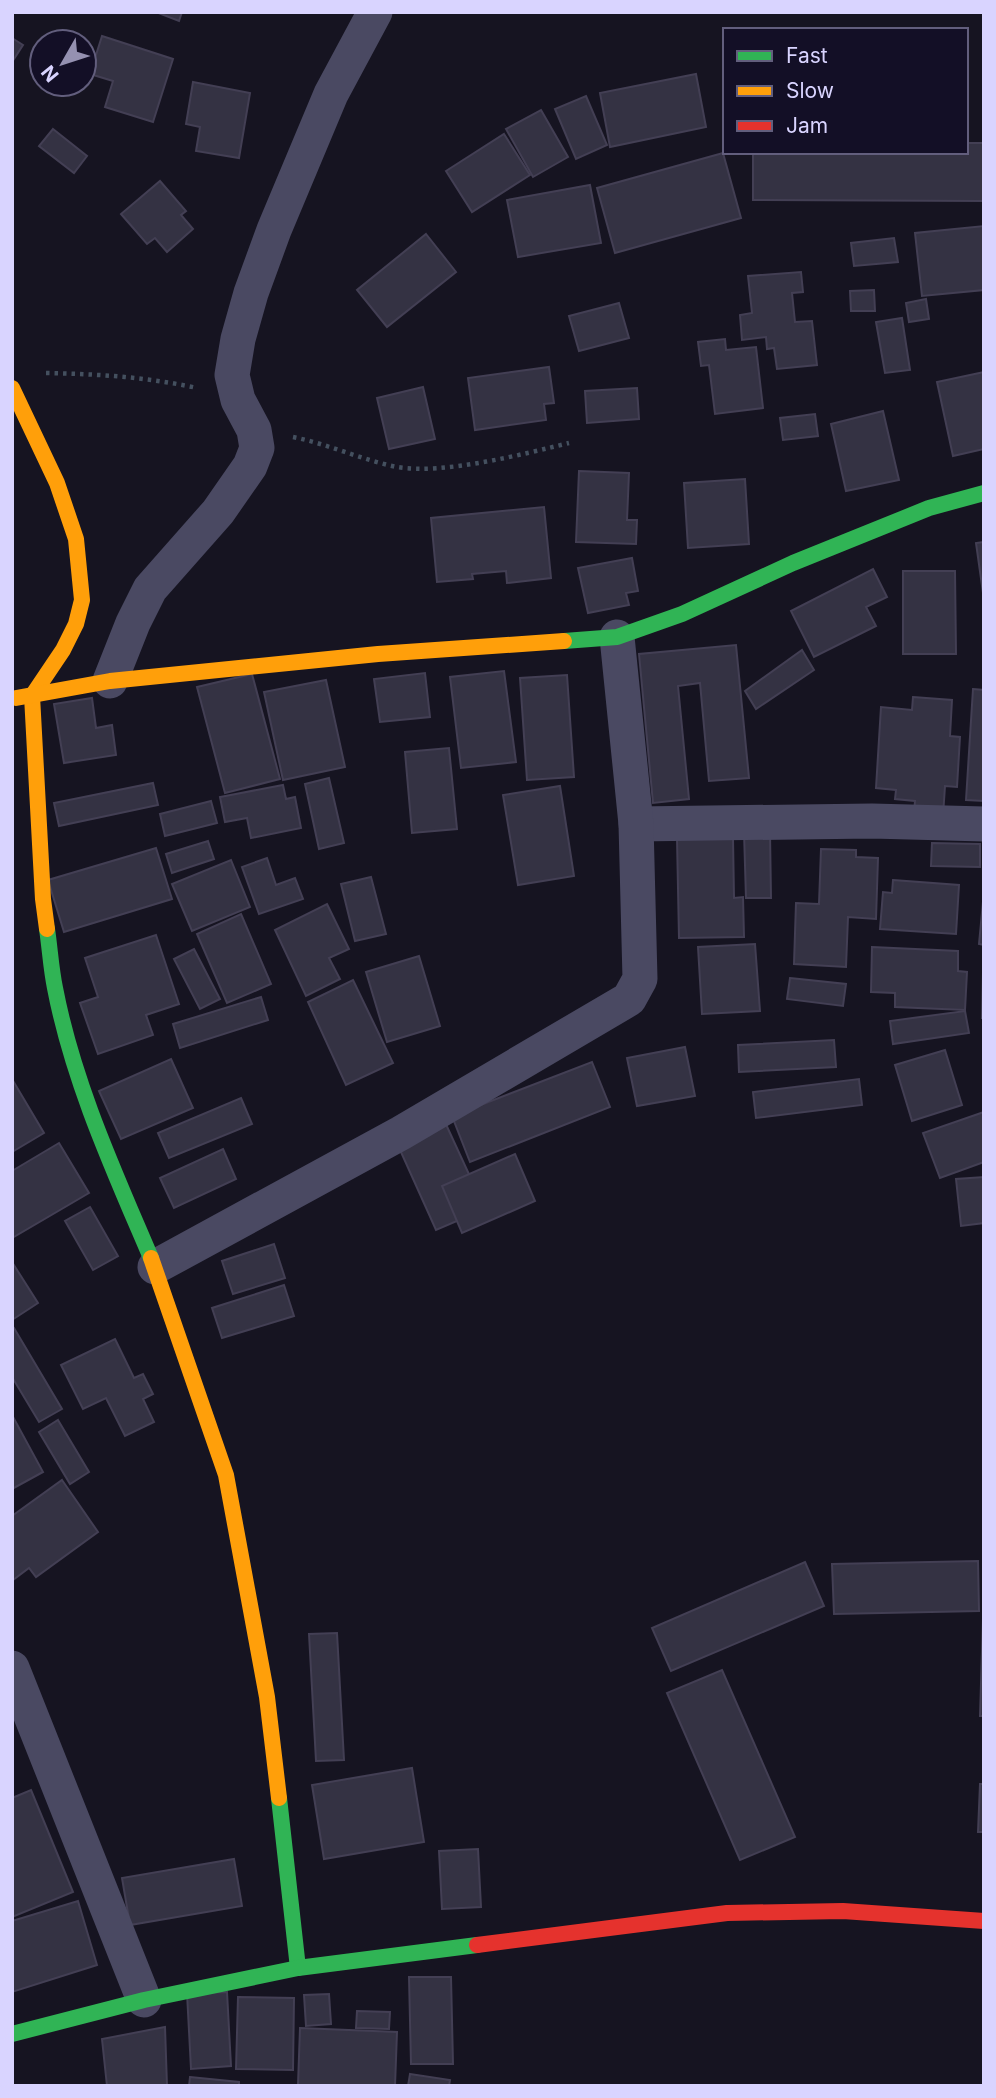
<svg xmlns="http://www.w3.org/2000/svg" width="996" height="2098" viewBox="0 0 996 2098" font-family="Inter,sans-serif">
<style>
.building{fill:#343243;stroke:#433f54;stroke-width:2}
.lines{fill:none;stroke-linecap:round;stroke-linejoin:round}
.path{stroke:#44505f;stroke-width:4.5;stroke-dasharray:3.5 5;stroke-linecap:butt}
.street{stroke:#4a4962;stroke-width:35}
.fast{stroke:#30b455;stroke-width:16}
.slow{stroke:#ff9f0a;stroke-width:16}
.jam{stroke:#e5322d;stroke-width:16}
</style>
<rect width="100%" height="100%" fill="#161421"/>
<!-- building -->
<g class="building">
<path d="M156 12H182L179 21Z"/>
<path d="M102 36 173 59 153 122 105 107 113 81 90 74Z"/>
<path d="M12 38 23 45 12 62Z"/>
<path d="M696 74 706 127 610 147 600 93Z"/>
<path d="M193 82 250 93 239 158 196 151 200 127 186 124Z"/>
<path d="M586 96 607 145 576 159 555 109Z"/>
<path d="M541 110 568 157 533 177 506 129Z"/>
<path d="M53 129 87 156 74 173 39 146Z"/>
<path d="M504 134 530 175 472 212 446 171Z"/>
<path d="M966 143H984V201L753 200V152H966Z"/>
<path d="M723 153 741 218 615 253 597 188Z"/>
<path d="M160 181 186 211 181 215 193 229 167 252 155 238 147 244 121 214Z"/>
<path d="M590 185 601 243 518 257 507 200Z"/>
<path d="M984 226V290L922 296 915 233Z"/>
<path d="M426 234 456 272 387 327 357 290Z"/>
<path d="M894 238 898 262 854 266 851 243Z"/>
<path d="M801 272 803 292 792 293 795 322 812 321 817 365 777 369 774 348 767 349 766 337 742 340 740 315 752 313 748 276Z"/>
<path d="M874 290 875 311H851L850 291Z"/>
<path d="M926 299 929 319 909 322 906 303Z"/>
<path d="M619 303 629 338 579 351 569 316Z"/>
<path d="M902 318 910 370 885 373 876 322Z"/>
<path d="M725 339 726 350 756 347 763 408 715 414 709 365 701 366 698 342Z"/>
<path d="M549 367 554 403 544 404 546 420 475 430 468 378Z"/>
<path d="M984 372V449L953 456 937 382Z"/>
<path d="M423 387 435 439 389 449 377 398Z"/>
<path d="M637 388 639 419 587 423 585 391Z"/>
<path d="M883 411 899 480 846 491 831 424Z"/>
<path d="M815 414 818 436 783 440 780 418Z"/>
<path d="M579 471 629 473 627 520H637L636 544 576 542Z"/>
<path d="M745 479 749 544 688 548 684 483Z"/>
<path d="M544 507 551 578 507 583 506 571 472 574 473 579 437 582 431 518Z"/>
<path d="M984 542V600L976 543Z"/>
<path d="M632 558 638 591 626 593 629 605 588 613 578 568Z"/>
<path d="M873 569 887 597 866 607 876 626 814 657 791 611Z"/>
<path d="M903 571H955L956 654H903Z"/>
<path d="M736 645 749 778 709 781 700 683 678 686 689 799 653 803 639 654Z"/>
<path d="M802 650 814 670 756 709 745 691Z"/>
<path d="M504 671 516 762 461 768 450 677Z"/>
<path d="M425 673 430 717 380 722 374 679Z"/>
<path d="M252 674 280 779 225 793 197 687Z"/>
<path d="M567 675 574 777 527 780 520 678Z"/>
<path d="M326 680 345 767 283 780 264 692Z"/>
<path d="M973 689 984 690V801L966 800Z"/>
<path d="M913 697 952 700 950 736 960 737 957 787 945 786 943 816 914 813 915 801 895 799 896 790 876 788 881 707 912 710Z"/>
<path d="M92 698 96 728 112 725 116 755 64 763 54 704Z"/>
<path d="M449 748 457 829 412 833 405 752Z"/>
<path d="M329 778 344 843 319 849 305 784Z"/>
<path d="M153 783 158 805 59 826 54 803Z"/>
<path d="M283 785 286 799 295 797 301 828 251 838 247 818 225 822 220 797Z"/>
<path d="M560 786 574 876 518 885 503 795Z"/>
<path d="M211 801 217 823 165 836 160 814Z"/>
<path d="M744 832H770L771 898H746Z"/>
<path d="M677 838H733L734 898 743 897 744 937 679 938Z"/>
<path d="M208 841 214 859 172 873 166 854Z"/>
<path d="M932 843 980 844V867L931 866Z"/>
<path d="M156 848 172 899 64 932 48 880Z"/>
<path d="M821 849 856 850V857L878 858 876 919 848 917 846 967 794 964 796 903 819 904Z"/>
<path d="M267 858 276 885 295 878 303 899 259 914 242 867Z"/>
<path d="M231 860 250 907 192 931 172 884Z"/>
<path d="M371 877 386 934 355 941 341 884Z"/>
<path d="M893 880 959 885 956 934 880 929 883 892 892 893Z"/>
<path d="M984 891V945L979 944Z"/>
<path d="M327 904 349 949 329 958 340 979 306 996 275 930Z"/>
<path d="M241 914 271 984 227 1003 197 934Z"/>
<path d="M156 935 179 1004 146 1015 153 1035 98 1054 80 1003 98 997 85 958Z"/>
<path d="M755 944 760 1011 702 1014 698 947Z"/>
<path d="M872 947 958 951V971L967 972 965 1010 895 1007V993L871 992Z"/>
<path d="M194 949 220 999 200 1009 174 959Z"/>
<path d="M419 956 440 1026 387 1042 366 972Z"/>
<path d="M983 972H984V1018H982Z"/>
<path d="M790 978 846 984 843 1006 787 999Z"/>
<path d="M353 980 393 1063 346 1085 308 1002Z"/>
<path d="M261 997 268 1020 180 1048 173 1024Z"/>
<path d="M965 1011 969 1033 893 1044 890 1021Z"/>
<path d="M834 1040 836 1067 739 1072 738 1045Z"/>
<path d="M685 1047 695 1096 637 1106 627 1058Z"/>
<path d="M945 1050 962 1105 912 1121 895 1065Z"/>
<path d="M171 1059 193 1108 121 1139 99 1091Z"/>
<path d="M592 1062 610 1107 470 1162 452 1116Z"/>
<path d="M12 1079 44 1133 12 1152Z"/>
<path d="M859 1079 862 1105 756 1118 753 1092Z"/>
<path d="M241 1098 252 1124 169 1158 158 1133Z"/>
<path d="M984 1112V1162L940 1178 923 1133Z"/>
<path d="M444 1120 485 1209 436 1230 396 1141Z"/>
<path d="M59 1143 89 1193 12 1238V1171Z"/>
<path d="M223 1149 236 1179 174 1208 160 1178Z"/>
<path d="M515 1154 535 1201 462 1233 442 1186Z"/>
<path d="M984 1177V1223L961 1226 956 1179Z"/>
<path d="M90 1207 118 1256 93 1270 65 1221Z"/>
<path d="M274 1244 285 1278 233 1294 222 1261Z"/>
<path d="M12 1262 38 1303 12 1320Z"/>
<path d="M284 1285 294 1316 222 1338 212 1308Z"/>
<path d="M14 1328 62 1409 39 1422 12 1377V1329Z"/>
<path d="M115 1339 134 1378 143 1374 153 1394 143 1399 154 1422 125 1436 106 1398 83 1409 61 1365Z"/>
<path d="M12 1415 43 1472 12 1489Z"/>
<path d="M58 1420 89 1472 70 1484 39 1432Z"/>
<path d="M62 1480 98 1532 36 1577 29 1568 13 1580 12 1516Z"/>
<path d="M978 1561 979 1611 834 1614 832 1564Z"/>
<path d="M805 1562 824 1606 671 1671 652 1628Z"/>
<path d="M983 1618H984V1716H980Z"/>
<path d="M337 1633 344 1760 316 1761 309 1634Z"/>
<path d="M722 1670 795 1837 740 1860 667 1693Z"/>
<path d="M412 1768 424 1842 324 1859 312 1785Z"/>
<path d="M980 1784H984V1832H978Z"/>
<path d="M31 1790 73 1892 12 1917V1798Z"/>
<path d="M478 1849 481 1907 442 1909 439 1851Z"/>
<path d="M234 1859 242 1906 130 1925 122 1878Z"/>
<path d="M78 1901 97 1965 12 1992V1921Z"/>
<path d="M409 1977H451L453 2064H411Z"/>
<path d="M227 1992 231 2066 191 2069 187 1993Z"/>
<path d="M329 1994 331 2024 306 2026 304 1995Z"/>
<path d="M238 1997 294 1998 293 2070 236 2069Z"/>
<path d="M357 2011 390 2012 389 2029 356 2028Z"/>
<path d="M165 2027 167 2086H107L102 2039Z"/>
<path d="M300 2028 397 2032 395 2086 298 2085Z"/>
<path d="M410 2074 450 2080 449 2086H408Z"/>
<path d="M190 2077 239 2082V2086H189Z"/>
</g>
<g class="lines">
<!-- path -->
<g class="path">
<path d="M46 373C97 374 147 377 197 388"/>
<path d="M293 437C328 444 362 460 397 467 443 475 524 454 569 443"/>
</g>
<!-- street -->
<g class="street">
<path d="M110 681 133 623 150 589 218 512 250 466 257 448 254 430 238 400 232 375 238 339 251 293 274 230 331 94 375 12"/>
<path d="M636 824 872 821 984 824"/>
<path d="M155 1267 401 1133 629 999 640 979 636 824 617 637"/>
<path d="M12 1668 144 2000"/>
</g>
<!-- fast -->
<g class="fast">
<path d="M564 641 617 637 682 614 793 563 929 508 984 493"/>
<path d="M47 929C50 949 51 969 55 988 73 1082 114 1171 151 1258"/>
<path d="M279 1798 298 1968"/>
<path d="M12 2034 144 2000 298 1968 477 1945"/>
</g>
<!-- slow -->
<g class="slow">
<path d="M12 388 57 483 76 539 82 600 76 624 63 650 32 696 43 899 47 929"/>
<path d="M16 698 110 681 378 654 564 641"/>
<path d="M151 1258 226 1475 267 1697 279 1798"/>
</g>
<!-- jam -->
<path class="jam" d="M477 1945 727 1913 843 1911 984 1921"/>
</g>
<!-- border -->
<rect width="996" height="2098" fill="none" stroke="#d9d4ff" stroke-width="28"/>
<!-- legend -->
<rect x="723" y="28" width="245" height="126" fill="#130f26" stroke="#625e7d" stroke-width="2"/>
<rect x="737" y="51" width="35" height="10" fill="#30b455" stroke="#625e7d" stroke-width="2"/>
<text x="786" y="63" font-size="21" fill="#d9d4ff">Fast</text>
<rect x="737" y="86" width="35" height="10" fill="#ff9f0a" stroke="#625e7d" stroke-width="2"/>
<text x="786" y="98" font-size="21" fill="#d9d4ff">Slow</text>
<rect x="737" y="121" width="35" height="10" fill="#e5322d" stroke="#625e7d" stroke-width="2"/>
<text x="786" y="133" font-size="21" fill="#d9d4ff">Jam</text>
<!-- north arrow -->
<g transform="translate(63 63) rotate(231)"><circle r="33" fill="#130f26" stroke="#625e7d" stroke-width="2"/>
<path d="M0-5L12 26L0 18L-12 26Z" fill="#9591b1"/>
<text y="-10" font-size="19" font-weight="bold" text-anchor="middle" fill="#d9d4ff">N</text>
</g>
</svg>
